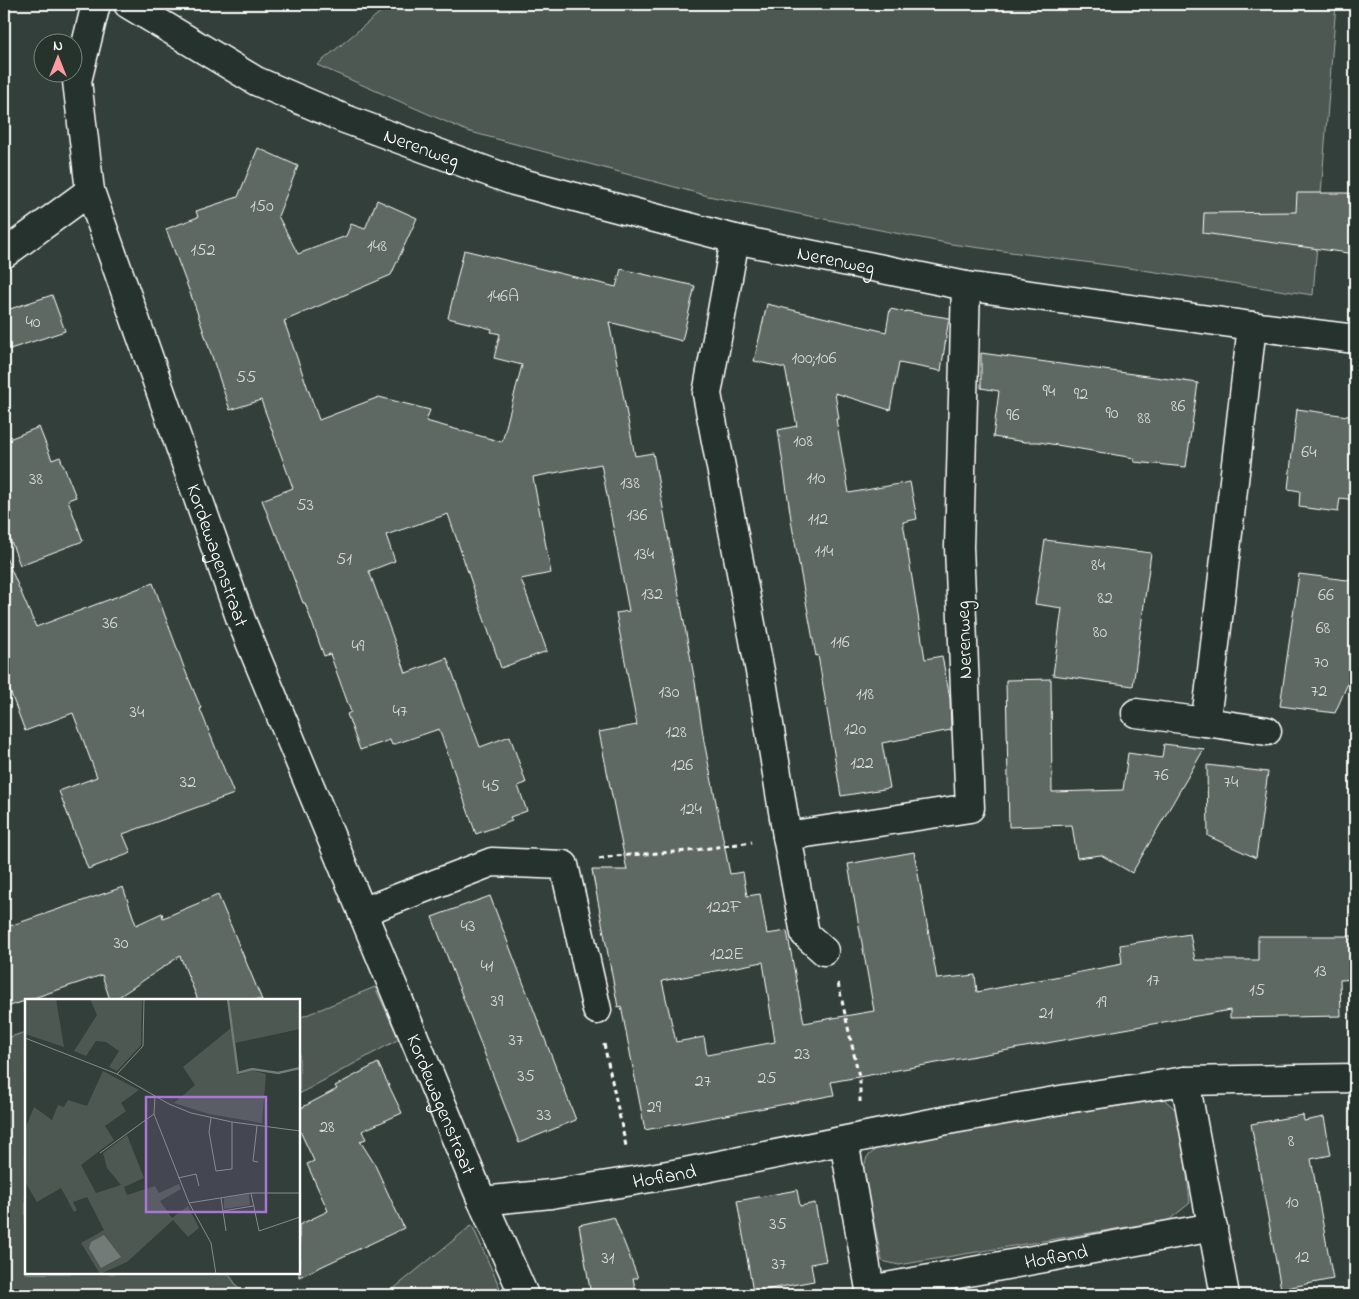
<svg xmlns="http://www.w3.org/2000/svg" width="1359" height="1299" viewBox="0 0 1359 1299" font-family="'Indie Flower',sans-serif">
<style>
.green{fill:#4d5853;stroke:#a6aca9}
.building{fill:#5f6964;stroke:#fff;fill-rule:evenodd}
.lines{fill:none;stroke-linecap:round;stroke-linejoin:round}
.minor-casing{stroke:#fff;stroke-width:31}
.path{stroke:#fff;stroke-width:3;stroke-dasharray:5 4;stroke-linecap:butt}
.minor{stroke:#26332d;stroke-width:28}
.labels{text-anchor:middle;stroke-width:4;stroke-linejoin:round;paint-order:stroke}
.number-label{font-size:18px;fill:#d7dad8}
.street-label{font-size:20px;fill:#fff;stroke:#26332d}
.inset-river{fill:none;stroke:#737b78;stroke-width:2.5}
.inset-road{fill:none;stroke:#858c89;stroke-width:1}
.view{fill:#a976d5;fill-opacity:0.15;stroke:#a976d5;stroke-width:2.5}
.inset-edge{fill:none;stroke:#fff;stroke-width:2.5}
</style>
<rect width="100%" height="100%" fill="#333f3a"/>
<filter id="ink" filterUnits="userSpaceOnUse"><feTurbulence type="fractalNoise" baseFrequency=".02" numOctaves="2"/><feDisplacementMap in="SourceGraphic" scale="10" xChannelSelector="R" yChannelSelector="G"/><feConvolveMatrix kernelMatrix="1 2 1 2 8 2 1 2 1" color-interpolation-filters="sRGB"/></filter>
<g filter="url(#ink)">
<!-- green -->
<g class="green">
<path d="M390 4H1336L1313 295 1122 267 951 244 708 196 467 131 317 65Z"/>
<path d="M375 987 399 1039 299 1094V1018Z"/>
<path d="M26 1032V1273H228L243 1295H4V1039Z"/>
<path d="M1164 1099 1178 1112 1187 1175 1190 1203 1169 1220 899 1265 882 1261 863 1170 867 1157 884 1142Z"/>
<path d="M472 1225 503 1295H386Z"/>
</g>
<!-- building -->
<g class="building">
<path d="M258 148 298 166 278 216 298 254 346 236 351 224 365 229 377 200 417 218 391 275 284 321 319 420 379 397 430 410 426 421 502 442 522 365 494 358 500 334 491 332 492 329 448 318 464 250 616 287 621 269 695 286 682 341 609 322 635 456 653 453 695 682 704 741 730 874 743 872 747 896 760 894 767 934 787 931 804 1023 874 1011 848 864 914 852 937 979 975 975 977 992 1122 964 1120 945 1190 934 1195 960H1258V936H1355V979L1340 980 1341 1016 1230 1018V1010L831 1082 834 1095 645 1130 621 1006 618 1007 592 870H627L599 732 637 725 616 613 629 611 601 464 533 477 551 573 521 579 547 651 501 668 448 514 386 535 395 561 369 571 406 673 447 658 480 747 510 736 526 783 518 786 527 811 510 817 512 821 476 834 439 729 392 745 390 740 360 750 347 714 351 712 330 654 324 656 305 603H303L277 534H275L262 500 293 488 261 400 230 410 195 306 166 229 198 217 196 211 238 197ZM763 962 775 1042 707 1055 704 1037 676 1042 662 981Z"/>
<path d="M1297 193H1355V254L1203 233 1204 213 1296 212Z"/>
<path d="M52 295 65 331 4 351V311Z"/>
<path d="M767 304 886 332 890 309 906 312V311L949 318 941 371 899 363 890 410 835 393 839 419H836L849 493 910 482 917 519 903 522 925 659 942 656 950 698 951 730 882 743 890 788 841 796 818 655 816 656 792 526 778 430 797 426 785 368 754 361Z"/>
<path d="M981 353 1198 383 1186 467 1134 462V458L1039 442H1025L993 437 999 391 981 388Z"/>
<path d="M1297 409 1355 417V500L1340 498 1338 512 1299 507 1300 491 1288 489Z"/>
<path d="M39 427 52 460 60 457 76 497 68 500 83 541 20 565 4 523V441Z"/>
<path d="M1045 540 1151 553 1133 686 1053 675 1062 608 1035 604Z"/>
<path d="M4 553 36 627 153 583 185 670 201 708 200 709 234 794 123 834 131 853 88 869 59 791 97 777 73 713 25 731 4 675Z"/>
<path d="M1299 574 1355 581V667L1335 713 1280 706Z"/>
<path d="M1051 679 1052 792 1123 790 1128 753 1162 758 1164 744 1204 749 1132 873 1101 855 1077 858 1072 825 1009 827 1006 680Z"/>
<path d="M1207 765 1268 772 1256 858 1208 836Z"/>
<path d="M123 887 136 925 162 913 163 918 218 895 262 1000H198L180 956 114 1000H110L102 975 4 1008V928Z"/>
<path d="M490 896 576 1120 519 1143 432 917Z"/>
<path d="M378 1063 402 1113 362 1131 366 1139 360 1141 374 1163 404 1228 299 1277V1225L328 1211 307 1164 314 1161 299 1129V1109L337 1089 335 1086Z"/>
<path d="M1303 1115 1304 1121 1324 1117 1331 1155 1311 1159 1333 1279 1281 1289 1251 1124Z"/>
<path d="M797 1190 800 1206 815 1203 826 1261 811 1264 814 1281 753 1292 737 1201Z"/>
<path d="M614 1217 638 1278H633L636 1292 619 1295H591L579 1225Z"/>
</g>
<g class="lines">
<defs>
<g id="minor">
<path id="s1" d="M96 4 77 81 90 191 241 620 482 1201 524 1295"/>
<path id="s2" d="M128 4 256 81 345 119 514 181 735 239 966 286 1252 326 1355 339"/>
<path d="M735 239 707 394 763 687 787 836 970 808 959 547 966 286"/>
<path d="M4 254 90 191"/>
<path d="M1252 326 1209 696 1205 722 1267 731"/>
<path d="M1136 713 1205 722"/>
<path d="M787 836 805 934 824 951"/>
<path d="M362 912 492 862 564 865 597 1010"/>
<path d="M1185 1081 1225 1295"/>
<path d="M844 1141 871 1295"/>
<path id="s3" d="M482 1201 551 1194 633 1181 685 1172 942 1121 1066 1099 1185 1081 1355 1078"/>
<path id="s4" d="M870 1290 1213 1227"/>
</g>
</defs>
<!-- minor casing -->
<use href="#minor" class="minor-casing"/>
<!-- path -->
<g class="path">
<path d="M599 859 614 856 689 851 752 842"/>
<path d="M838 983 860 1081V1102"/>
<path d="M604 1044 626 1146"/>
</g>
<!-- minor -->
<use href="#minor" class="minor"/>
</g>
</g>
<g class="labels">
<!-- number labels -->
<g class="number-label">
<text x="262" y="211">150</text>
<text x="377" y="251">148</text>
<text x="203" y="255">152</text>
<text x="503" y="301">146A</text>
<text x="33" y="327">40</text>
<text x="814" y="363">100;106</text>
<text x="246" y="382">55</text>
<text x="1049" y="396">94</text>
<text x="1081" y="399">92</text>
<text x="1178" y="411">86</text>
<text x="1112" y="418">90</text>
<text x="1013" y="420">96</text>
<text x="1144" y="423">88</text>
<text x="803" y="446">108</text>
<text x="1309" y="457">64</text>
<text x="816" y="483">110</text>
<text x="36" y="484">38</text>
<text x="630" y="488">138</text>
<text x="305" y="510">53</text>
<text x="637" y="520">136</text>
<text x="818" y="524">112</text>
<text x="824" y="556">114</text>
<text x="644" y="559">134</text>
<text x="344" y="564">51</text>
<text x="1098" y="570">84</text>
<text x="652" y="599">132</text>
<text x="1326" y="600">66</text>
<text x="1105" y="603">82</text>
<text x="110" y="628">36</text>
<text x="1323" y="633">68</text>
<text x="1100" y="637">80</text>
<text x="840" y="647">116</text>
<text x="358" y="651">49</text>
<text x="1321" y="667">70</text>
<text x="1319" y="696">72</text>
<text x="669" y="697">130</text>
<text x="865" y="699">118</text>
<text x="400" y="716">47</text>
<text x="137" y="717">34</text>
<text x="855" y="734">120</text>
<text x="676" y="737">128</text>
<text x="862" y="768">122</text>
<text x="682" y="770">126</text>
<text x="1161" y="780">76</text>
<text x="188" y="787">32</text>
<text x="1231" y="787">74</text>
<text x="491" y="791">45</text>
<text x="691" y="814">124</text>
<text x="724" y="912">122F</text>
<text x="468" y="931">43</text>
<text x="121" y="948">30</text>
<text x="727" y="959">122E</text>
<text x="487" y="971">41</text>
<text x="1320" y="976">13</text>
<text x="1153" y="985">17</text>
<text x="1257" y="995">15</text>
<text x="497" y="1006">39</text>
<text x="1101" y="1007">19</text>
<text x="1046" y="1018">21</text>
<text x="516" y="1045">37</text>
<text x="802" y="1059">23</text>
<text x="526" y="1081">35</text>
<text x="767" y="1083">25</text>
<text x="703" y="1086">27</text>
<text x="654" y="1112">29</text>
<text x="544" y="1120">33</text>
<text x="327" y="1132">28</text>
<text x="1291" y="1146">8</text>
<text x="1292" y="1207">10</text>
<text x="778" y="1229">35</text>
<text x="1302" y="1262">12</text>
<text x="608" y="1263">31</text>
<text x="779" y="1269">37</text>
</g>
<!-- street labels -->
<g class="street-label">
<text dy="7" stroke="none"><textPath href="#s2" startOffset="328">Nerenweg</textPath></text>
<text dy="7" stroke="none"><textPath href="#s2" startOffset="758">Nerenweg</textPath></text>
<text dy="7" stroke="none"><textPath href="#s1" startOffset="576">Kordewagenstraat</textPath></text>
<text transform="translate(963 640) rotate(-92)" y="7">Nerenweg</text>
<text dy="7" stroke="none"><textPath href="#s1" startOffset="1169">Kordewagenstraat</textPath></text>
<text dy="7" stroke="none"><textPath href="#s3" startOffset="184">Hofland</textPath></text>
<text dy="7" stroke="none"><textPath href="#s4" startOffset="189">Hofland</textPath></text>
</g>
</g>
<!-- overview -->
<g transform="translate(25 999)">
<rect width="275" height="275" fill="#333f3a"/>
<path d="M0 0H31L39 48 0 35ZM65 0H117L116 46 92 72 84 68 94 52 81 43 71 42 61 57 49 52 72 16ZM204 0H275V30L210 44ZM206 29 213 76 226 71 241 75 237 124 184 115 149 104 170 86 158 68ZM78 72 114 91 96 104 101 112 80 127 89 141 56 166 71 194 96 186 82 169 78 154 102 136 119 179 99 188 102 196 130 187 134 194 154 185 156 190 135 202 147 219 163 207 174 229 163 238 148 221 102 263 75 275 56 244 79 231 62 198 48 203 52 211 49 213 36 189 12 203 0 183V130L9 108 27 121 33 106 39 108 43 101 62 107ZM224 195 225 206 199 210V199Z" fill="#4d5853"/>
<path d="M79 236 96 258 76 269 64 249 66 243Z" fill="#737b78"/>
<path class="inset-river" d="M203 0 213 74 227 70 253 74 275 69"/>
<path class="inset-road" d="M0 39 92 75 144 105 166 114 207 123 275 132M92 75 118 47 119 0M130 97 129 115 164 204 186 244 191 275M186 119 184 133 191 172 207 170V123M232 127 228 162 233 163M75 154 129 115M153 179 171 175 174 187M226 194 234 232 275 218M196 199 201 232M164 204 226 194H275M198 212 228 207"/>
<path class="view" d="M121 98H241V213H121Z"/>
<rect width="275" height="275" class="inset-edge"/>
</g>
<!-- margin -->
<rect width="1359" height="1299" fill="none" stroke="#26332d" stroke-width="20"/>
<rect x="10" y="10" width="1339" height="1279" fill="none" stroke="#fff" stroke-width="2" filter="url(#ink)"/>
<!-- north arrow -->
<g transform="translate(58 58)"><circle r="24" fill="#26332d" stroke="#7d8581"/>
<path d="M0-4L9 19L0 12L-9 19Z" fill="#ff9aa2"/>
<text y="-8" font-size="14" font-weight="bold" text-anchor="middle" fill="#ffffff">N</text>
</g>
</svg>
